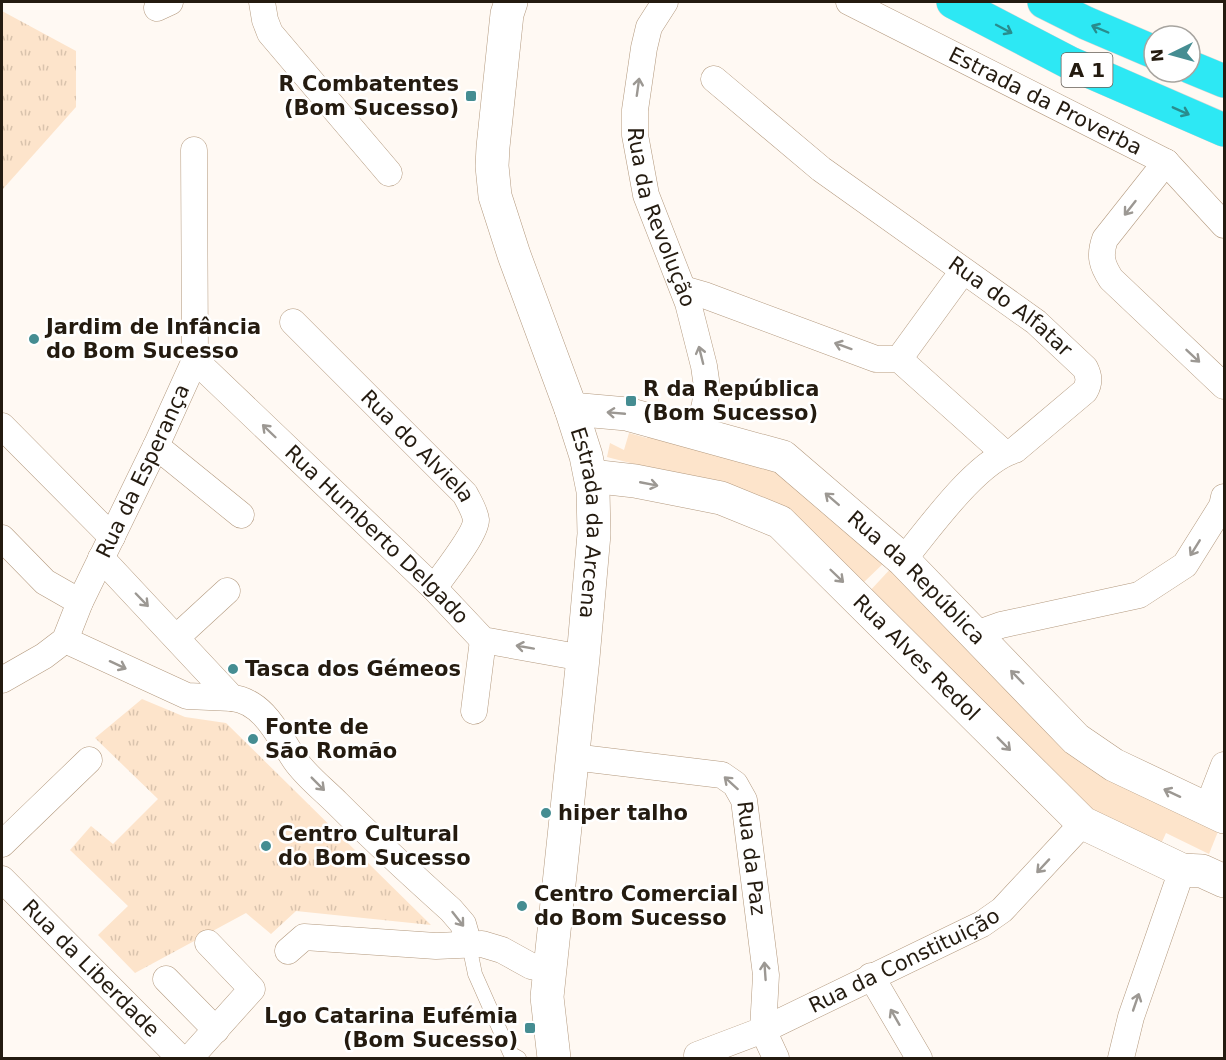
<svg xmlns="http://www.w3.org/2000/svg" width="1226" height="1060" viewBox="0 0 1226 1060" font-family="'DejaVu Sans',sans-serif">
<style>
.grass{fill:#fde4cb}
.park{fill:url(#park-tufts)}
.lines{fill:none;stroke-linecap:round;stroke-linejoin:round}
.lane-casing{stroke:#b3997e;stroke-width:15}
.street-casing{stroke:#b3997e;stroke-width:27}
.secondary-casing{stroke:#b3997e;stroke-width:34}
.highway-casing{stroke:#d8d6d4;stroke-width:34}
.lane{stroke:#fff;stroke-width:14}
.street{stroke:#fff;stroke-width:26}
.secondary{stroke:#fff;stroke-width:33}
.highway{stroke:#2de8f4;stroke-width:33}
.oneway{stroke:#298c8d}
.oneway2{stroke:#9c9893}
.poi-dot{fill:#458d92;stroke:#fff;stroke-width:2}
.labels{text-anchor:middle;stroke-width:5;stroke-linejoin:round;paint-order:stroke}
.shield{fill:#fff;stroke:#665f58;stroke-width:1.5}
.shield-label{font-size:20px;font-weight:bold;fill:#241b10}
.poi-label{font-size:21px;font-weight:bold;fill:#241b10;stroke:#fff;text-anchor:start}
.street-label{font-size:21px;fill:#241b10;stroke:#fff}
</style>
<defs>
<pattern id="park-tufts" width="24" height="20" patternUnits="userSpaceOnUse" patternTransform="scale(1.5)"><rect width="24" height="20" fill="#fde4cb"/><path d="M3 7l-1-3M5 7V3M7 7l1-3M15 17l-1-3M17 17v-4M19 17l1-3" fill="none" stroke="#d9c3ad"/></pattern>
</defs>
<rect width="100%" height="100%" fill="#fff9f3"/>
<!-- grass -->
<g class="grass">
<path d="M652 429 762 457 888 559 863 583 692 479 607 457 610 443 624 450 629 433 647 438Z"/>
<path d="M894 565 1075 748 1221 824 1209 854 1166 833 1161 844 1070 800 867 594Z"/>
</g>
<!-- park -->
<g class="park">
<path d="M2 11 76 51V107L2 190Z"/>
<path d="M142 699 185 717 226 723 431 925 296 911 271 934 246 913 135 973 98 935 128 906 70 850 91 826 113 844 158 799 95 738Z"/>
</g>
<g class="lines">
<defs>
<path id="lane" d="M469 945 475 974 510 1053 519 1058"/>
<g id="street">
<path d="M262 2 265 20 270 33 389 173"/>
<path id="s1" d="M665 2 649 27 644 48 635 110V135L646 195 688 303 704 366 707 387 705 404 698 433"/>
<path id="s2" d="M849 2 1166 162 1224 225"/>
<path d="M157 8 170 2"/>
<path id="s3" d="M714 79 821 169 1036 322 1085 368C1089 376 1090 382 1085 391L1015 450C977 460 929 529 903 560"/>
<path d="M1166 162 1105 239C1099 256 1102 265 1111 279L1224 386"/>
<path d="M683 289 704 295 876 359H899L1004 453"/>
<path id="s4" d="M293 322 465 494C469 502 475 511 476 520 476 534 443 575 434 588"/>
<path d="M899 359 963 271"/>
<path id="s5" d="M195 360 434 588 483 640 583 658"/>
<path d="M2 426 112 537"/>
<path d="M156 446 241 515"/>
<path d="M2 538 45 582 80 602"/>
<path d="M101 558 232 698C264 701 279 737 295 760 306 776 323 789 337 803 374 840 412 875 451 910L463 924 469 945"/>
<path d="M976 634 1001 625 1139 595 1185 565 1222 506 1224 497"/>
<path d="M177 637 227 591"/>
<path d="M65 640 187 696 232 698"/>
<path id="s6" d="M2 680 44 656 65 640 80 602 156 446 195 360 194 150"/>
<path d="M474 711 483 640"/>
<path id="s7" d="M573 757 722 775 735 784 744 800 766 975 763 1030 776 1058"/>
<path d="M1207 809 1224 765"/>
<path d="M2 844 89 760"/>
<path id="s8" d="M2 879 180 1058"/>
<path d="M288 951 304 937 436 946 482 944 502 950 531 966 549 970"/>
<path d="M871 976 919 1058"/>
<path d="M166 979 216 1030"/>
<path id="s9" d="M697 1055 763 1030 982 924 1002 910 1083 823"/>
<path d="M190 1058 252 989 208 943"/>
<path d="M1121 1058 1131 1017 1182 870"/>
</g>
<g id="secondary">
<path id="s10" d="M511 2 507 14 493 147 492 166 495 196 514 255 571 409 586 456 593 491 594 534 583 658 547 997 554 1058"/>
<path id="s11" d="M571 409 627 414 783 457 903 560 1076 739 1114 765 1224 817"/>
<path id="s12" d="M591 476 635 481 721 498 780 522 1083 823 1182 870 1202 871 1224 881"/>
</g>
<g id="highway">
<path d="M953 2 1070 63 1224 130"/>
<path d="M1044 2 1086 23 1154 52"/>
<path d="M1190 67 1224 81"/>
</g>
</defs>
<!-- lane casing -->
<use href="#lane" class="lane-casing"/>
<!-- street casing -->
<use href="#street" class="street-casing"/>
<!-- secondary casing -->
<use href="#secondary" class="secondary-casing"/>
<!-- highway casing -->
<use href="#highway" class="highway-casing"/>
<!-- lane -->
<use href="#lane" class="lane"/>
<!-- street -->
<use href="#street" class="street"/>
<!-- secondary -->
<use href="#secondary" class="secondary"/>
<!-- highway -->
<use href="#highway" class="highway"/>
</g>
<!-- one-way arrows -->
<defs><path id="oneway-shaft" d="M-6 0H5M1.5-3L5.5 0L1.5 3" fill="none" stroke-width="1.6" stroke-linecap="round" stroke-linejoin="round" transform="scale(1.5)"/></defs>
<g class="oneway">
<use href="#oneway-shaft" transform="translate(1004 29) rotate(28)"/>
<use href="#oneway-shaft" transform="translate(1100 29) rotate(-157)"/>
<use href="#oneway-shaft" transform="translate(1181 111) rotate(24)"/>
</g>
<g class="oneway2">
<use href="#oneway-shaft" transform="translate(638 87) rotate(-82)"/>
<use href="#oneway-shaft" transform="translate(1130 208) rotate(128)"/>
<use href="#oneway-shaft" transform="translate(843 346) rotate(-160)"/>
<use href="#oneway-shaft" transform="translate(701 355) rotate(-104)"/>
<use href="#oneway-shaft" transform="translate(1193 356) rotate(43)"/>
<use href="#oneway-shaft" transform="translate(616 413) rotate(-175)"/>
<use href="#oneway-shaft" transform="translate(269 431) rotate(-136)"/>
<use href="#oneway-shaft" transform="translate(649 484) rotate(11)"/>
<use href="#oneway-shaft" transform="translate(832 499) rotate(-139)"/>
<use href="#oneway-shaft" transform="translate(1195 548) rotate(122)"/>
<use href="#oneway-shaft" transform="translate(837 576) rotate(44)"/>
<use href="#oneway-shaft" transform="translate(142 600) rotate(46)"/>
<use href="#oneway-shaft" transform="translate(525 647) rotate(-170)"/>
<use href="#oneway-shaft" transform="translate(118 665) rotate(25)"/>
<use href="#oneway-shaft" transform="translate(1017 677) rotate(-134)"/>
<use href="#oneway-shaft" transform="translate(1004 744) rotate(45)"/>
<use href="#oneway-shaft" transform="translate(731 783) rotate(-138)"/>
<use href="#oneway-shaft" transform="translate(318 784) rotate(45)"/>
<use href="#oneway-shaft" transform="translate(1172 793) rotate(-155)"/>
<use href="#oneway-shaft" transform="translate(1043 866) rotate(133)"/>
<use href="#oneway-shaft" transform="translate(458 919) rotate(52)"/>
<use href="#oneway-shaft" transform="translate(765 971) rotate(-94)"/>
<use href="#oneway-shaft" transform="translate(1136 1002) rotate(-71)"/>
<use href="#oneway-shaft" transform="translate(895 1017) rotate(-120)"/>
</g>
<!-- markers -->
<g class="poi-dot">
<rect x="465" y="90" width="12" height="12" rx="3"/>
<circle cx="34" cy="339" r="6"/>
<rect x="625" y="395" width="12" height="12" rx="3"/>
<circle cx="233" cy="669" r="6"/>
<circle cx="253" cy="739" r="6"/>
<circle cx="546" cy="813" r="6"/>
<circle cx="266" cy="846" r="6"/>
<circle cx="522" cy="906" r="6"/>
<rect x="524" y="1022" width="12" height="12" rx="3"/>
</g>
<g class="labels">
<!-- shield labels -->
<rect class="shield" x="1061.5" y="53" width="51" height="34" rx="4.5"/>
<g class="shield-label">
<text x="1087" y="77">A 1</text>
</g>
<!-- poi labels -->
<g class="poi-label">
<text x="459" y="91" text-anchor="end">R Combatentes<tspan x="459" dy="24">(Bom Sucesso)</tspan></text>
<text x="46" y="334">Jardim de Infância<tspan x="46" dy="24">do Bom Sucesso</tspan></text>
<text x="643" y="396">R da República<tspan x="643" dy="24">(Bom Sucesso)</tspan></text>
<text x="245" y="676">Tasca dos Gémeos</text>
<text x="265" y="734">Fonte de<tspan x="265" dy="24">São Romão</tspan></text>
<text x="558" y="820">hiper talho</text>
<text x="278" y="841">Centro Cultural<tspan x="278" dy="24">do Bom Sucesso</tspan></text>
<text x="534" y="901">Centro Comercial<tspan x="534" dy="24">do Bom Sucesso</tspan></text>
<text x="518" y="1023" text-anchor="end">Lgo Catarina Eufémia<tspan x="518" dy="24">(Bom Sucesso)</tspan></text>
</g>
<!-- street labels -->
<g class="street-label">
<text dy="7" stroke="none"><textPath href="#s2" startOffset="220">Estrada da Proverba</textPath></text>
<text dy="7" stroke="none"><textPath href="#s1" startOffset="225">Rua da Revolução</textPath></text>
<text dy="7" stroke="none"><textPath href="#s3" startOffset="374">Rua do Alfatar</textPath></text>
<text dy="7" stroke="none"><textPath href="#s4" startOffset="176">Rua do Alviela</textPath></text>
<text dy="7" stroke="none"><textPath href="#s6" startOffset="261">Rua da Esperança</textPath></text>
<text dy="7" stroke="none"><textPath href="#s10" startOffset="538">Estrada da Arcena</textPath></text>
<text dy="7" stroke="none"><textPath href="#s5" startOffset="252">Rua Humberto Delgado</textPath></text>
<text dy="7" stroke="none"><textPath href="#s11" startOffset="398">Rua da República</textPath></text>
<text dy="7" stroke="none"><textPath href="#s12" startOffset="388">Rua Alves Redol</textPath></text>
<text dy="7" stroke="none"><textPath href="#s7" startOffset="243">Rua da Paz</textPath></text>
<text dy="7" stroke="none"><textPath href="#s9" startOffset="228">Rua da Constituição</textPath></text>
<text dy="7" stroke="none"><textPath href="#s8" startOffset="126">Rua da Liberdade</textPath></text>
</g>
</g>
<!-- border -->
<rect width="1226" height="1060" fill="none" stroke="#241b10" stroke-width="6"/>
<!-- north arrow -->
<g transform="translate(1172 54) rotate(265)"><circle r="28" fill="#ffffff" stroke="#a7a49f" stroke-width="1.5"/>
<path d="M0-4.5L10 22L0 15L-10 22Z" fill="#458d92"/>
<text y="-9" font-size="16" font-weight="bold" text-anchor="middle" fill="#241b10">N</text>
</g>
</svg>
